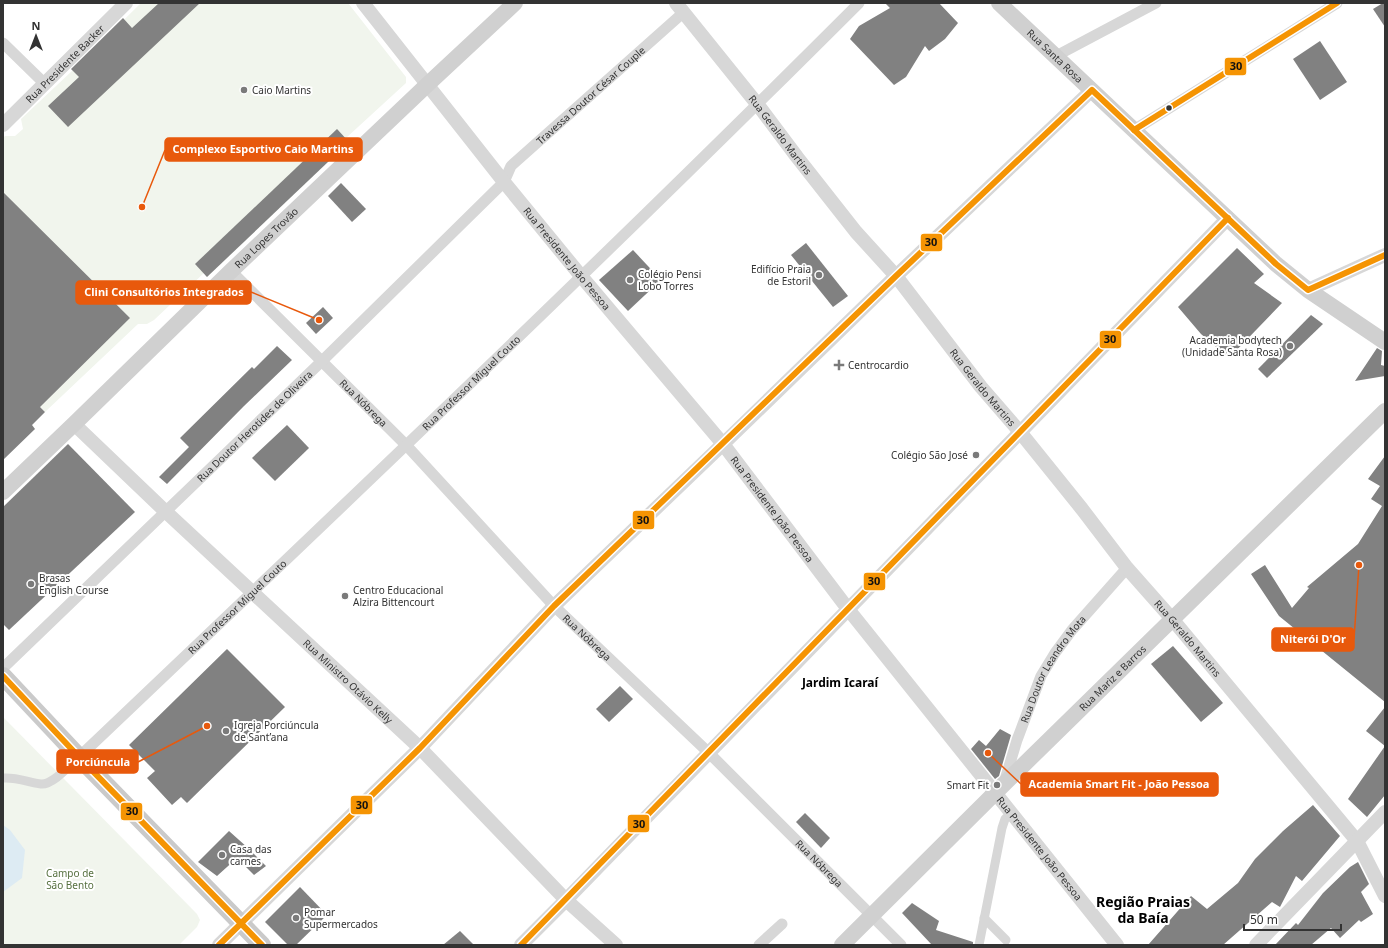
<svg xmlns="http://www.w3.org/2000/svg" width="1388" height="948" viewBox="0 0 1388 948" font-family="'Noto Sans',sans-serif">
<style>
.green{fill:#f1f5ed}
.water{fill:#ddebf3}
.building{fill:#818181}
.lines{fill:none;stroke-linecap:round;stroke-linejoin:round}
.pedestrian{stroke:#d7d7d7;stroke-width:9}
.minor{stroke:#d7d7d7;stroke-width:11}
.tertiary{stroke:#d7d7d7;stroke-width:14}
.secondary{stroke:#d0d0d0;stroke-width:16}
.primary{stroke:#cacaca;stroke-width:18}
.bus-1-casing{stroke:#fff;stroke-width:9}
.bus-1{stroke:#f59403;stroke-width:6}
.poi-dot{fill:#7a7a7a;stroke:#fff;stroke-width:1.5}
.bus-dot{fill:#333;stroke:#fff;stroke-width:1.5}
.labels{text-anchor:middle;stroke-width:4;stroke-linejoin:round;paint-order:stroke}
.street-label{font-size:10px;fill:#333;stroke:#fff}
.poi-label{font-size:10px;fill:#333;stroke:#fff;text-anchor:start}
.park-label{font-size:10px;fill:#56703f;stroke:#fff}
.quarter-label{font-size:12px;font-weight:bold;fill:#000;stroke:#fff}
.district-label{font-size:14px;font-weight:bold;fill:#000;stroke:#fff}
.leader{fill:none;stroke:#e8590c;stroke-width:1.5}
.callout-dot{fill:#e8590c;stroke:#fff;stroke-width:1.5}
.callout{fill:#e8590c;stroke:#e8590c;stroke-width:1.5}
.callout-label{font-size:11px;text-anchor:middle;font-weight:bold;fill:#fff}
.line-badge{stroke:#fff;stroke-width:1.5}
.pale-badge-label{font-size:11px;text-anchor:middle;font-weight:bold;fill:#111}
</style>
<rect width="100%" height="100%" fill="#fff"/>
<!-- green -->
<g class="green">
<path d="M141 3H348L406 77V83L346 138 349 142 207 277 204 273 154 320 147 324H138L45 412 26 393 3 404V138L5 136H15L23 129 21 119 73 70Z"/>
<path d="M3 717 197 914 200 920 197 927 179 945H3Z"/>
</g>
<!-- water -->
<path class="water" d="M3 825 10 830 25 850 22 878 3 892Z"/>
<!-- building -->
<g class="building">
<path d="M159 3H200L68 127 48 106 79 77 71 69 123 18 132 28Z"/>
<path d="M885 3H939L958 23 945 39 929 51 925 46 906 77 894 85 850 39 859 26 890 8Z"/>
<path d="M1383 3H1385V27L1373 9Z"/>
<path d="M1320 41 1347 82 1320 100 1293 59Z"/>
<path d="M337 129 349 142 207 277 195 264Z"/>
<path d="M341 183 366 209 352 222 328 196Z"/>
<path d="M3 192 130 318 40 407 45 412 32 425 35 429 3 460Z"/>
<path d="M806 243 848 296 833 307 791 255Z"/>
<path d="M1237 248 1264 274 1254 283 1282 303 1229 358 1201 334 1178 307Z"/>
<path d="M633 250 661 280 628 311 599 280Z"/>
<path d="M323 307 333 318 316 334 306 323Z"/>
<path d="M1311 315 1323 324 1267 378 1258 369Z"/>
<path d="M277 346 292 360 244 406 167 484 159 477 189 447 180 438 252 367 254 369Z"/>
<path d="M1377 348 1382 351 1381 365 1385 366V376L1355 381Z"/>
<path d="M287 425 309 448 275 481 252 458Z"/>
<path d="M68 444 135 512 9 630 3 624V507Z"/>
<path d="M1385 456V702L1279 616 1251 574 1265 565 1292 608 1309 588 1307 587 1358 544 1382 506 1371 499 1380 486 1368 479Z"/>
<path d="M1173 646 1223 703 1201 722 1151 664Z"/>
<path d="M227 649 285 707 187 803 181 797 172 805 147 778 155 771 129 745Z"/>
<path d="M620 686 633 699 609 722 596 709Z"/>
<path d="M1385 707V795L1367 817 1348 799 1385 746 1366 731Z"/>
<path d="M1000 729 1011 735 999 776 995 779 971 749 979 740 986 746Z"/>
<path d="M1313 805 1340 836 1302 881 1296 876 1280 907 1272 902 1223 945H1148L1191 896 1207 909 1238 883 1255 859 1283 831Z"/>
<path d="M805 813 830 838 821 848 796 822Z"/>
<path d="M229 831 248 848 266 866 254 875 237 858 217 876 198 862Z"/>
<path d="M1358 862 1369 884 1361 892 1373 914 1361 922 1359 920 1340 938 1331 928 1311 945H1275L1296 923 1298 925 1323 893 1350 867Z"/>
<path d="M300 887 327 915 296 945H288L265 922Z"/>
<path d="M912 903 939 921 936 930 973 942V945H932L902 913Z"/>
<path d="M460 931 474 945H443Z"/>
</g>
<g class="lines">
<!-- pedestrian -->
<g class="pedestrian">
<path d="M3 778C16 777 28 782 41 784 53 785 70 765 79 757"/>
<path d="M984 918 1006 940"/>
<path d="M979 945 1002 828 1005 819 1012 813"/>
</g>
<!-- minor -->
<g class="minor">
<path d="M3 43 45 84"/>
<path d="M1056 56 1156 3"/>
<path d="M1134 130 1337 3"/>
<path id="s1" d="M231 271 407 446 554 606 709 753 901 945"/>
<path id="s2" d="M3 668 322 361 504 182 511 166 684 12"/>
<path id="s3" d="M79 757C341 508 603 259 859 3"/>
<path id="s4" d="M1004 783 1017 740 1041 676 1055 653 1072 630 1127 568"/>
<path d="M759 945 782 924"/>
</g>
<!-- tertiary -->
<g class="tertiary">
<path id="s5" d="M363 3 504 182 581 276 723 444 848 609 1117 945"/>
<path id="s6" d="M676 3 758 105 797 157 856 232 896 276 981 387 1020 432 1082 509 1127 568 1173 620 1357 841 1385 896"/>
<path id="s7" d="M3 125 126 3"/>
<path d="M1308 290 1385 255"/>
<path id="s8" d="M74 424 165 511 420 748 566 900 616 945"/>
<path d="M219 945 420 748 554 606 723 444 896 276 1092 90"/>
<path d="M521 945 566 900 1228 218"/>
<path d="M1256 945 1385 812"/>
</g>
<!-- secondary -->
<g class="secondary">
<path id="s9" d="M999 3 1276 264 1308 290 1385 342"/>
<path id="s10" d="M3 492 74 424 231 271 428 84 515 3"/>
<path id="s11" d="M842 945 1004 784 1385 411"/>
</g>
<!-- primary -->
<path class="primary" d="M3 676 79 757 262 945"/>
<defs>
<g id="bus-1">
<path d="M1134 130 1337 3"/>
<path d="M3 676 79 757 262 945"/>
<path d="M219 945 420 748 554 606 896 276 1092 90 1276 264 1308 290 1385 255"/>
<path d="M521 945 1228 218"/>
</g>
</defs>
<!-- bus-1 casing -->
<use href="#bus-1" class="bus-1-casing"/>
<!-- bus-1 -->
<use href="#bus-1" class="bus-1"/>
</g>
<!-- markers -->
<g class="poi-dot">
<circle cx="244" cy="90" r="4"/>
<circle cx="819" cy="275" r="4"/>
<circle cx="630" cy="280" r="4"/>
<circle cx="1290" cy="346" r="4"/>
<path d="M837 359h4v4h4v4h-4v4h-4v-4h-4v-4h4z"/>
<circle cx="976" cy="455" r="4"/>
<circle cx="31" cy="584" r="4"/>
<circle cx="345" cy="596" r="4"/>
<circle cx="226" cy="731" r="4"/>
<circle cx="997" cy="785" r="4"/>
<circle cx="222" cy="855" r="4"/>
<circle cx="296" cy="918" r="4"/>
</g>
<circle class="bus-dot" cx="1169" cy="108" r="3.5"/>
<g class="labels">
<!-- street labels -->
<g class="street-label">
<text dy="4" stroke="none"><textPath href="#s9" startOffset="77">Rua Santa Rosa</textPath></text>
<text dy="4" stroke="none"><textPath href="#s7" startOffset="87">Rua Presidente Backer</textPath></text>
<text dy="4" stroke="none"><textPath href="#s2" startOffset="822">Travessa Doutor César Couple</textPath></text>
<text dy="4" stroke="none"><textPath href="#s6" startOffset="168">Rua Geraldo Martins</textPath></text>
<text dy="4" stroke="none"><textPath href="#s10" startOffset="366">Rua Lopes Trovão</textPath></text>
<text dy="4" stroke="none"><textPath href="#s5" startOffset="327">Rua Presidente João Pessoa</textPath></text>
<text dy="4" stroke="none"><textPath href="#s3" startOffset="542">Rua Professor Miguel Couto</textPath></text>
<text dy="4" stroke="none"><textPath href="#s6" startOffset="492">Rua Geraldo Martins</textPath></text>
<text dy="4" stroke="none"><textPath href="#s1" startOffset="187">Rua Nóbrega</textPath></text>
<text dy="4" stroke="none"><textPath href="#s2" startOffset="349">Rua Doutor Herotides de Oliveira</textPath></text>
<text dy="4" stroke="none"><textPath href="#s5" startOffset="651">Rua Presidente João Pessoa</textPath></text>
<text dy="4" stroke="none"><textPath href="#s3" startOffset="218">Rua Professor Miguel Couto</textPath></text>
<text dy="4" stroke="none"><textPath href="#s1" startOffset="511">Rua Nóbrega</textPath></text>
<text dy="4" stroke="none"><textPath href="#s6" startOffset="816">Rua Geraldo Martins</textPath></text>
<text dy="4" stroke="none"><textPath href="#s4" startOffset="125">Rua Doutor Leandro Mota</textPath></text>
<text dy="4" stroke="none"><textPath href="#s11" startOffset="380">Rua Mariz e Barros</textPath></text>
<text dy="4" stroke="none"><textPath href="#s8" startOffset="376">Rua Ministro Otávio Kelly</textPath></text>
<text dy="4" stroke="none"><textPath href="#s5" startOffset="1083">Rua Presidente João Pessoa</textPath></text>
<text dy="4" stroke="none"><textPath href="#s1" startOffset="835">Rua Nóbrega</textPath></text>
</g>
<!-- poi labels -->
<g class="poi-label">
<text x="252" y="94">Caio Martins</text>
<text x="811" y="273" text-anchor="end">Edifício Praia<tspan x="811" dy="12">de Estoril</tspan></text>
<text x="638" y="278">Colégio Pensi<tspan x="638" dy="12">Lobo Torres</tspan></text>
<text x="1282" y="344" text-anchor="end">Academia bodytech<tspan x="1282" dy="12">(Unidade Santa Rosa)</tspan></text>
<text x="848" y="369">Centrocardio</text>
<text x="968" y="459" text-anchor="end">Colégio São José</text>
<text x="39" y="582">Brasas<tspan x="39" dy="12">English Course</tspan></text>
<text x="353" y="594">Centro Educacional<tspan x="353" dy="12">Alzira Bittencourt</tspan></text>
<text x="234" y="729">Igreja Porciúncula<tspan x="234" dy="12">de Sant’ana</tspan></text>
<text x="989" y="789" text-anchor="end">Smart Fit</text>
<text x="230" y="853">Casa das<tspan x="230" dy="12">carnes</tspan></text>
<text x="304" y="916">Pomar<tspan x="304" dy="12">Supermercados</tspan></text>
</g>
<!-- park labels -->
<g class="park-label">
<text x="70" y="877">Campo de<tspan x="70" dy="12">São Bento</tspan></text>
</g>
<!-- quarter labels -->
<g class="quarter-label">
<text x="840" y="687">Jardim Icaraí</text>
</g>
<!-- district labels -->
<g class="district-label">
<text x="1143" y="907">Região Praias<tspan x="1143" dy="16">da Baía</tspan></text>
</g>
</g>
<!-- callouts -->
<path class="leader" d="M142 207L165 150M319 320L251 292M1359 565L1354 639M207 726L138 762M988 753L1021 784"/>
<g class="callout-dot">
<circle cx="142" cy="207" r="4"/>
<circle cx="319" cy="320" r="4"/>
<circle cx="1359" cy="565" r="4"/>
<circle cx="207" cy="726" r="4"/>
<circle cx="988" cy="753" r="4"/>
</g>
<g class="callout">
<rect x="165" y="138" width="197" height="23" rx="4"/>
<rect x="76" y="281" width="175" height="23" rx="4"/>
<rect x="1272" y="628" width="82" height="23" rx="4"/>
<rect x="57" y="750" width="81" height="23" rx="4"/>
<rect x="1021" y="773" width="197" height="23" rx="4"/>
</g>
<g class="callout-label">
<text x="263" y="153">Complexo Esportivo Caio Martins</text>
<text x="164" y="296">Clini Consultórios Integrados</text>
<text x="1313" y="643">Niterói D'Or</text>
<text x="98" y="766">Porciúncula</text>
<text x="1119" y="788">Academia Smart Fit - João Pessoa</text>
</g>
<g class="line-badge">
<rect x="1224" y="57" width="23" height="19" rx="4" fill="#f59403"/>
<rect x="920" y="233" width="23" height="19" rx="4" fill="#f59403"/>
<rect x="1099" y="330" width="23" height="19" rx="4" fill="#f59403"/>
<rect x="632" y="510" width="23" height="20" rx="4" fill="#f59403"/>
<rect x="863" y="572" width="23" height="19" rx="4" fill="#f59403"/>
<rect x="350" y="795" width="23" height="20" rx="4" fill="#f59403"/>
<rect x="120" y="802" width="23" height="19" rx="4" fill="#f59403"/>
<rect x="627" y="814" width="23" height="19" rx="4" fill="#f59403"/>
</g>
<g class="pale-badge-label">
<text x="1236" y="70">30</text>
<text x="931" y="246">30</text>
<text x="1110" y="343">30</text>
<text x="643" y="524">30</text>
<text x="874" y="585">30</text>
<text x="362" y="809">30</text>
<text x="132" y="815">30</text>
<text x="639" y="828">30</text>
</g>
<!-- border -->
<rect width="1388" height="948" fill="none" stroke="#333333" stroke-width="8"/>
<!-- north arrow -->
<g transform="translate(36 36)" stroke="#ffffff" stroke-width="3" paint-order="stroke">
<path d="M0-3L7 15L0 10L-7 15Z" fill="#333333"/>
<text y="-6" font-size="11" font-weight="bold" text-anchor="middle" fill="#333333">N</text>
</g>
<!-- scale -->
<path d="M1244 924v6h97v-6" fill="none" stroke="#333333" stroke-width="2"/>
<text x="1250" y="924" font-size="12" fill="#333333" stroke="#ffffff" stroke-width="3" paint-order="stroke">50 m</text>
</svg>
